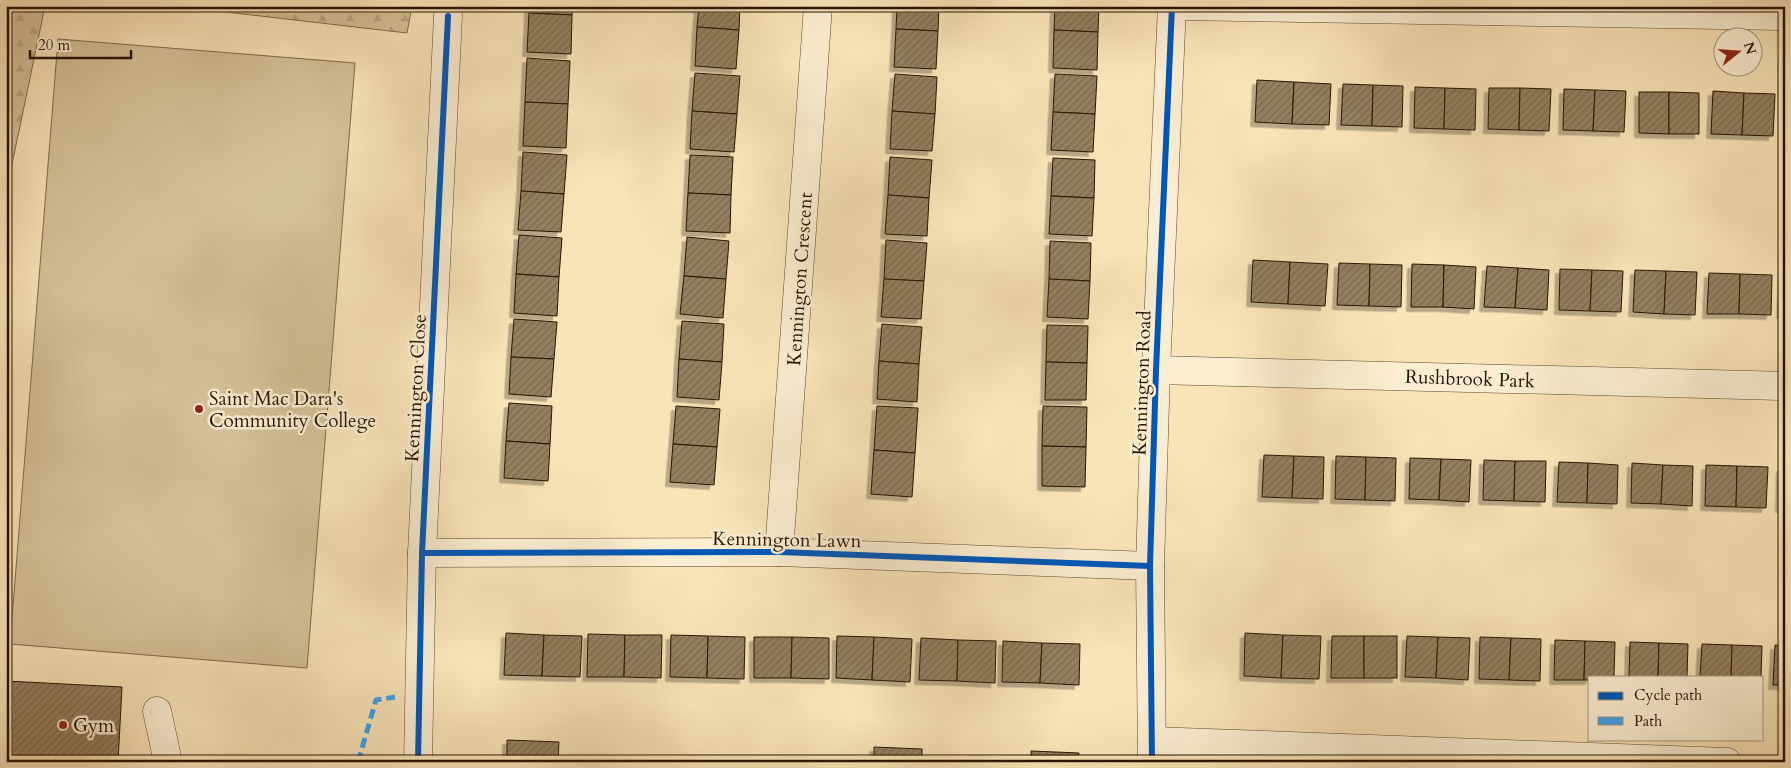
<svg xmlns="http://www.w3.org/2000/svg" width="1791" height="768" viewBox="0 0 1791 768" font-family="Cardo,serif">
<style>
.green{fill:#d5c199;stroke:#7e6a4c}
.forest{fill:url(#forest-firs);stroke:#7e6a4c}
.building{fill:url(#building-hatch);stroke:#271400;filter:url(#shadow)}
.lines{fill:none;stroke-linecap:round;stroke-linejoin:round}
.minor-casing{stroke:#5c482e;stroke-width:29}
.minor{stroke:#fbedd1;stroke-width:28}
.quiet{stroke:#3ea2e9;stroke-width:5;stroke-dasharray:10 5;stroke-linecap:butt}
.cycleway-casing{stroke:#fbedd1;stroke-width:9}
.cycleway{stroke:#0057b8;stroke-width:6}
.poi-dot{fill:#8f2418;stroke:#fbedd1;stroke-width:2}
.labels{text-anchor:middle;stroke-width:5;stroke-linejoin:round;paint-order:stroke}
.street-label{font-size:19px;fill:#271400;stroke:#fbedd1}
.poi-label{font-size:19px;fill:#271400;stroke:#fbedd1;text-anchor:start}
</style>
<defs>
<pattern id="forest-firs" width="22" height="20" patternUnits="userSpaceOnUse" patternTransform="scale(1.25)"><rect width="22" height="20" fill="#d5c199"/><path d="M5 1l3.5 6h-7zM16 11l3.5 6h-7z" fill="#b7a582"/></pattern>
<pattern id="building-hatch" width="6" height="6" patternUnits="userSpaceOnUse" patternTransform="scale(1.25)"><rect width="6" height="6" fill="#948060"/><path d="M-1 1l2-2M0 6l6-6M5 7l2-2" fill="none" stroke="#79684d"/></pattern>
<filter id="shadow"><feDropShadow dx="-4.5" dy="4.5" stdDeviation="0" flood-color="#0004"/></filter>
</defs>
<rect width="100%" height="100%" fill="#f9e4b8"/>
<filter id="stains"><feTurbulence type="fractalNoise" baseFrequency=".004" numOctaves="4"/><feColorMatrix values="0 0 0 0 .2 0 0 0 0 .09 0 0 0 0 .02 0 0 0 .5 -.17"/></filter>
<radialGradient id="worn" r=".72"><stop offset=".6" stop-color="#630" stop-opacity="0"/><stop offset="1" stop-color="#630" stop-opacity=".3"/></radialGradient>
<!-- green -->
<path class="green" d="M58 39 355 63 307 668 10 644Z"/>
<!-- forest -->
<g class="forest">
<path d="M6 6H45L6 193Z"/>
<path d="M174 6H412L407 33Z"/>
</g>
<!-- building -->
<g class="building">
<path d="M529 6H573L572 15 529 13Z"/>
<path d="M699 6H740L739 30 697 27Z"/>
<path d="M897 6H939L938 31 896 29Z"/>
<path d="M1055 6H1099L1098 32 1054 30Z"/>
<path d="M529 13 572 15 571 54 527 52Z"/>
<path d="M697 27 739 30 736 69 695 66Z"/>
<path d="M896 29 938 31 936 69 894 67Z"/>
<path d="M1054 30 1098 32 1097 70 1053 68Z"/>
<path d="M527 58 570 61 568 104 525 102Z"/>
<path d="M695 73 740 76 737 114 692 111Z"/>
<path d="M895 74 937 77 935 114 892 111Z"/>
<path d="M1055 74 1097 76 1095 114 1053 112Z"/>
<path d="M1257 80 1294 82 1292 124 1255 122Z"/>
<path d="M1294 82 1331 84 1329 125 1292 124Z"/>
<path d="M1343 84 1373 85 1372 126 1341 125Z"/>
<path d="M1373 85 1403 86 1402 127 1372 126Z"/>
<path d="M1415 87 1445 88 1444 129 1414 128Z"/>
<path d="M1445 88 1476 89 1475 130 1444 129Z"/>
<path d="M1489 88H1520L1519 130 1488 129Z"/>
<path d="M1520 88 1551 89 1549 131 1519 130Z"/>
<path d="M1564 89 1595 90 1593 131 1563 130Z"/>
<path d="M1595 90 1626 91 1624 132 1593 131Z"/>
<path d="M1713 91 1744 93 1742 135 1711 134Z"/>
<path d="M1639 92H1669V134L1639 133Z"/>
<path d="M1669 92 1699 93V134H1669Z"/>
<path d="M1744 93 1775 94 1773 136 1742 135Z"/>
<path d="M525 102 568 104 566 148 523 146Z"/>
<path d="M692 111 737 114 734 152 690 149Z"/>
<path d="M892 111 935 114 932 151 890 149Z"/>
<path d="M1053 112 1095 114 1093 152 1051 150Z"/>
<path d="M523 152 567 155 564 194 521 191Z"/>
<path d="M690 155 733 157 731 195 688 193Z"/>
<path d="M890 157 932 160 929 198 888 195Z"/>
<path d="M1053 158 1095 160 1094 198 1051 196Z"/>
<path d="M521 191 564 194 561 232 518 230Z"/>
<path d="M688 193 731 195 730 233 686 231Z"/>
<path d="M888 195 929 198 927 236 885 234Z"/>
<path d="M1051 196 1094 198 1092 236 1049 234Z"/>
<path d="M519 235 562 238 559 277 516 274Z"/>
<path d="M687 237 729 241 726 279 684 276Z"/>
<path d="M886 240 927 243 924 281 884 279Z"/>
<path d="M1050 241 1091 243 1090 281 1049 279Z"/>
<path d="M1253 260 1290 262 1288 304 1251 302Z"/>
<path d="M1290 262 1328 264 1325 306 1288 304Z"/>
<path d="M1339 263 1370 264 1369 306 1337 305Z"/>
<path d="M1370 264 1402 265 1401 307 1369 306Z"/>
<path d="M1412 264 1444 265 1443 307H1411Z"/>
<path d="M1444 265 1476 267 1474 309 1443 307Z"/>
<path d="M1487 266 1518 268 1515 308 1484 307Z"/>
<path d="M1518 268 1549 270 1547 310 1515 308Z"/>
<path d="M1560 269 1592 270 1590 311 1559 310Z"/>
<path d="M1592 270 1623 271 1621 312 1590 311Z"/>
<path d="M1635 270 1666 271 1664 314 1633 312Z"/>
<path d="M1666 271 1697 272 1695 315 1664 314Z"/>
<path d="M1709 273 1740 274 1739 314H1707Z"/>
<path d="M1783 273H1785V314H1781Z"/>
<path d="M516 274 559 277 557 316 514 313Z"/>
<path d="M1740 274 1772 275 1771 315 1739 314Z"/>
<path d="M684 276 726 279 723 318 680 314Z"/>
<path d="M884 279 924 281 921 319 881 317Z"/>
<path d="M1049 279 1090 281 1088 319 1047 317Z"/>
<path d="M514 319 557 322 554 359 511 357Z"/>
<path d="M682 321 724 324 722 362 679 359Z"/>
<path d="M882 324 922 327 919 364 879 361Z"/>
<path d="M1047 325 1088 326 1087 363 1046 362Z"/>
<path d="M511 357 554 359 551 397 509 394Z"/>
<path d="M679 359 722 362 719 400 677 397Z"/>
<path d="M879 361 919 364 917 402 877 399Z"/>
<path d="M1046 362 1087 363 1086 400H1045Z"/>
<path d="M509 403 552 406 550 444 506 441Z"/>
<path d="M676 406 720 409 717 447 673 444Z"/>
<path d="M877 406 918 408 915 453 874 450Z"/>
<path d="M1043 406 1087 407 1086 447 1042 446Z"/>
<path d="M506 441 550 444 548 481 504 478Z"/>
<path d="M673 444 717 447 714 485 670 482Z"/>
<path d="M1042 446 1086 447 1085 487 1042 486Z"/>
<path d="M874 450 915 453 912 497 871 494Z"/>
<path d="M1264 455 1294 456 1292 498 1262 497Z"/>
<path d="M1294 456 1324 457 1323 499 1292 498Z"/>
<path d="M1336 456 1366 457 1365 500 1335 499Z"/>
<path d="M1366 457 1396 458 1395 501 1365 500Z"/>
<path d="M1410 458 1441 459 1439 500 1409 499Z"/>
<path d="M1441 459 1471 460 1469 502 1439 500Z"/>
<path d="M1484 460 1515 461 1514 501 1483 500Z"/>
<path d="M1515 461H1546L1545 502 1514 501Z"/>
<path d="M1559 462 1588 463 1587 503 1557 502Z"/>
<path d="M1588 463 1618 465 1617 504 1587 503Z"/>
<path d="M1632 463 1663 465 1661 504 1631 503Z"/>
<path d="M1663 465 1693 466 1692 506 1661 504Z"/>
<path d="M1706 465 1737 466 1736 507 1705 506Z"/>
<path d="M1737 466 1768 467 1766 508 1736 507Z"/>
<path d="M1781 467H1785V508H1780Z"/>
<path d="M506 633 544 635 542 676 504 675Z"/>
<path d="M1245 633 1283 635 1281 678 1244 676Z"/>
<path d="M588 634 625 635 624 677H587Z"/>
<path d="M544 635 582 636 580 677 542 676Z"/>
<path d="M625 635H662L661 678 624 677Z"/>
<path d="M671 635 708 636 707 678 670 677Z"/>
<path d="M1283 635 1321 636 1319 679 1281 678Z"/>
<path d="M708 636 745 637 744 679 707 678Z"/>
<path d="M837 636 874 637 872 680 836 678Z"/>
<path d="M1332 636H1364V678H1331Z"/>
<rect x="1364" y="636" width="33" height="42"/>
<path d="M1407 636 1438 637 1436 678 1405 677Z"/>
<path d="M754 637H792L791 678H754Z"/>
<path d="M792 637 829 638V679L791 678Z"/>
<path d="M874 637 912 639 910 682 872 680Z"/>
<path d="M1438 637 1470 638 1468 680 1436 678Z"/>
<path d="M1480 637 1511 638 1509 680 1479 679Z"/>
<path d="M921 638 958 640 957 681 919 680Z"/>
<path d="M1511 638 1541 639 1540 681 1509 680Z"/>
<path d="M958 640 996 641 995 683 957 681Z"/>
<path d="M1555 640 1585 641 1584 680H1554Z"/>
<path d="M1003 641 1042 643 1040 683 1002 682Z"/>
<path d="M1585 641 1615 642 1614 677H1590V680H1584Z"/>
<path d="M1630 642 1659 643 1658 677H1629Z"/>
<path d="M1042 643 1080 644 1079 685 1040 683Z"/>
<path d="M1659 643 1688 644 1687 677H1658Z"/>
<path d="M1702 644 1732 645 1731 677H1700Z"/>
<path d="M1732 645 1762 646 1761 677H1731Z"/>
<path d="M1775 645 1785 646V685H1773Z"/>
<path d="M6 681 122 687 118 762H6Z"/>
<path d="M507 740 559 742 558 762H507Z"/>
<path d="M874 747 922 749V762H874Z"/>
<path d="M1031 751 1079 753 1078 762H1031Z"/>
</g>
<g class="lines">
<defs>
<g id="minor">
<path d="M1180 6 1785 16"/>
<path d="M1156 370 1785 386"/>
<path d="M779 552 818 6"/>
<path d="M422 553 779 552 1150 566"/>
<path d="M157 711 168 762"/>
<path d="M1152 741 1727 762"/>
<path d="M418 762 422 553 448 16"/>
<path d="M1152 762 1150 566 1156 370 1172 6"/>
</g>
</defs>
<!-- minor casing -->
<use href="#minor" class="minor-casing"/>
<!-- minor -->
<use href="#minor" class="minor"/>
<!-- quiet -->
<path class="quiet" d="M358 762 376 700 395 697"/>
<defs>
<g id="cycleway">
<path d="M422 553 779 552 1150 566"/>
<path d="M418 762 422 553 448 16"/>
<path d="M1152 762 1150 566 1156 370 1172 6"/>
</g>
</defs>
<!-- cycleway casing -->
<use href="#cycleway" class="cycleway-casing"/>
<!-- cycleway -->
<use href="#cycleway" class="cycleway"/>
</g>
<!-- markers -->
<g class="poi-dot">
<circle cx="199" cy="409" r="5"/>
<circle cx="63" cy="725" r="5"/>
</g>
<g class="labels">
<!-- street labels -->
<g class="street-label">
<text transform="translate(799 279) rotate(-86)" y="7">Kennington Crescent</text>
<text transform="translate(1470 378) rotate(2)" y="7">Rushbrook Park</text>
<text transform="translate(1141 383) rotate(-88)" y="7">Kennington Road</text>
<text transform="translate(415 388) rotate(-87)" y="7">Kennington Close</text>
<text transform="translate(787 539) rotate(1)" y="7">Kennington Lawn</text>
</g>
<!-- poi labels -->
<g class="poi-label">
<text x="209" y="405">Saint Mac Dara's<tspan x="209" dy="22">Community College</tspan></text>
<text x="73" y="732">Gym</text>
</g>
</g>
<!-- margin -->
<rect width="1791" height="768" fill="none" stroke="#f9e4b8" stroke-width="25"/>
<rect x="8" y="8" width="1776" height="753" fill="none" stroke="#271400" stroke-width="2.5"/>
<rect x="12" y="12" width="1766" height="743" fill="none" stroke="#271400"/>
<!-- legend -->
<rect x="1588" y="676" width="175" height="65" fill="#fbedd1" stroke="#a6967d"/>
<rect x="1598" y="692" width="25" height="8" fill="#0057b8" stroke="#a6967d"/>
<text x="1634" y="700" font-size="15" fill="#271400">Cycle path</text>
<rect x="1598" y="717" width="25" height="8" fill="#3ea2e9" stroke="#a6967d"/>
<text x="1634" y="726" font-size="15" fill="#271400">Path</text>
<!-- north arrow -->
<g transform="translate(1738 52) rotate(73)"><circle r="24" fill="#fbedd1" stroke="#a6967d"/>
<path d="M0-4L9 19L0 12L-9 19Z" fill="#8f2418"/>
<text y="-8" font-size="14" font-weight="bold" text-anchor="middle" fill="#271400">N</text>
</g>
<!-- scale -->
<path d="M30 50v8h101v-8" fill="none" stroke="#271400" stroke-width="2.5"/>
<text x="38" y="50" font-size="15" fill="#271400" stroke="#fbedd1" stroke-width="4" paint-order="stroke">20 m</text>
<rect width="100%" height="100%" filter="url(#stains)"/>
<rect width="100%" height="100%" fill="url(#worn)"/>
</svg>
